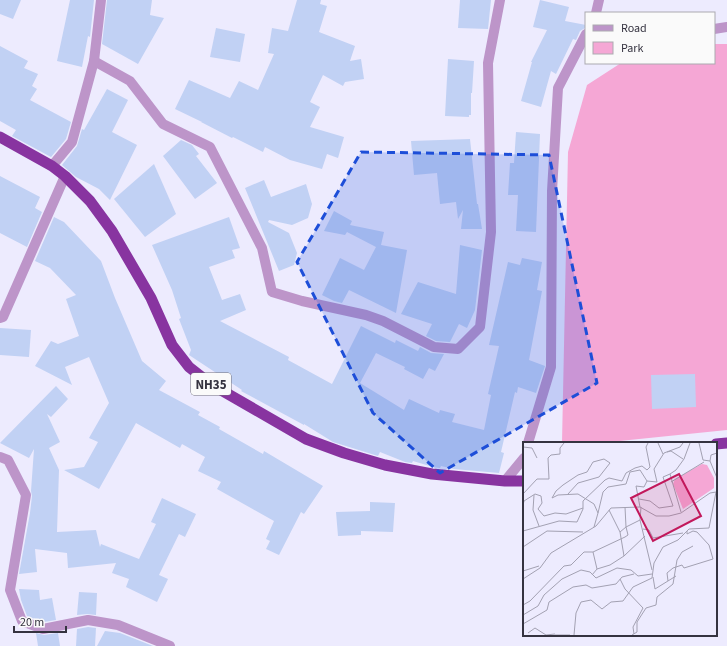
<svg xmlns="http://www.w3.org/2000/svg" width="727" height="646" viewBox="0 0 727 646" font-family="'Source Sans 3',sans-serif">
<style>
.park{fill:#f5a7d5}
.building{fill:#c1d1f4}
.lines{fill:none;stroke-linecap:round;stroke-linejoin:round}
.minor{stroke:#bd95c9;stroke-width:10}
.trunk{stroke:#8834a0;stroke-width:11}
.marked{fill:#1d4ed8;fill-opacity:0.2;stroke:#1d4ed8;stroke-width:3;stroke-dasharray:8 5;stroke-linejoin:round}
.labels{text-anchor:middle;stroke-width:4;stroke-linejoin:round;paint-order:stroke}
.shield{fill:#fafafa;stroke:#706f78;stroke-width:1}
.shield-label{font-size:13px;font-weight:bold;fill:#353340}
.inset-road{fill:none;stroke:#a3a1b2;stroke-width:1}
.view{fill:#c2185b;fill-opacity:0.15;stroke:#c2185b;stroke-width:2}
.inset-edge{fill:none;stroke:#353340;stroke-width:2}
</style>
<rect width="100%" height="100%" fill="#edebfe"/>
<!-- park -->
<path class="park" d="M714 44H727V430L600 443H562L568 152 587 85 621 63H714Z"/>
<!-- building -->
<g class="building">
<path d="M0 0H21L13 19 0 14Z"/>
<path d="M70 0H94L90 37 88 36 82 67 57 61Z"/>
<path d="M107 0H152L150 15 164 18 138 64 102 44Z"/>
<path d="M297 0H321L320 4 327 6 319 32 355 46 350 61 361 59 364 79 345 82 343 86 323 75 310 102 320 107 310 127 344 137 338 158 327 154 322 169 290 160 265 147 263 152 233 137 232 138 201 122H202L175 109 189 80 230 98 239 81 258 90 274 54 268 53 272 28 288 31Z"/>
<path d="M460 0H491L488 29 458 28Z"/>
<path d="M540 0 569 7 565 21 586 25 585 28 580 31 576 40 573 39 556 74 551 71 541 107 521 101 532 62H531L547 30 533 27Z"/>
<path d="M216 28 245 34 240 62 210 57Z"/>
<path d="M0 46 28 61 24 68 38 74 32 86 37 89 30 100 71 122 66 139 51 157 12 136 16 130 0 121Z"/>
<path d="M448 59 474 61 472 93H471V115H469V117L445 116Z"/>
<path d="M107 89 128 100 112 132 137 145 110 200 99 189 76 177 62 165 77 146 82 129 84 130Z"/>
<path d="M516 132 540 134 536 232 516 231 518 195H508L510 163H514Z"/>
<path d="M470 139 477 204H478L482 229H461L463 210 458 219 456 202 440 204 437 173 414 175 411 141Z"/>
<path d="M181 140 192 145 199 154 196 156 217 183 195 199 163 156Z"/>
<path d="M154 164 176 214 145 237 114 199Z"/>
<path d="M0 176 40 197 35 208 42 212 27 247 0 233Z"/>
<path d="M264 180 271 197 306 184 312 204 308 218 292 225 269 220 268 222 289 233 297 253 294 265 279 271 245 188Z"/>
<path d="M334 211 352 221 350 225 384 232 381 245 407 250 396 313 349 290 342 303 334 301 322 295 340 258 364 270 376 247 347 232 345 235 324 231Z"/>
<path d="M54 217 64 222 101 261 115 298 142 361 166 381 159 390 200 412 198 415 220 427 219 429 263 454 264 451 323 486 304 514 301 512 279 555 266 549 270 541 266 539 274 521 217 489 221 482 198 471 205 457 182 444 180 448 136 423 99 489 64 470 84 467 98 442 89 438 109 403 89 357 65 367 72 385 35 366 51 341 58 344 79 336 66 299 76 295 50 268 35 261Z"/>
<path d="M229 217 240 248 232 250 235 258 209 267 222 300 240 294 246 310 220 321 289 357 288 360 332 384 361 326 395 343 396 340 418 351 420 347 431 353 444 354 435 371 429 368 423 379 404 369 405 367 376 353 360 383 404 410 409 399 439 413 440 410 455 414 452 422 484 430 491 395 488 394 499 346 489 345 508 262 520 265 522 258 542 262 537 290 542 291 529 360 545 366 536 393 518 387 517 393 515 392 501 452 504 453 499 473 454 469 441 466 440 468 433 467 413 461 412 463 405 462 380 452 378 456 333 442 304 424V425L241 391 242 390 189 355 191 350 179 319 181 318 172 290 152 245Z"/>
<path d="M460 245 482 250 475 310 467 328 459 324 450 342 436 341 426 336 432 324 401 314 418 282 456 294Z"/>
<path d="M0 328 31 330 29 357 0 355Z"/>
<path d="M695 374 696 407 652 409 651 375Z"/>
<path d="M56 386 68 399 51 417 47 414 60 442 49 448 59 470 57 532 96 530 100 547 101 544 139 559 156 524 151 522 162 498 196 514 185 537 179 534 159 575 168 579 157 602 126 587 129 579 112 573 116 563 68 568 67 553 35 549 37 572 19 574 30 513 32 496 31 491 34 449 29 458 0 443Z"/>
<path d="M370 502 395 503 393 532 361 531V535L338 536 336 512 370 511Z"/>
<path d="M19 589 39 590 40 600 52 598 56 620 44 622 27 616 21 600Z"/>
<path d="M79 592 97 593 96 615 87 614 77 615Z"/>
<path d="M88 627 96 628 95 646H76L77 629Z"/>
<path d="M105 631 120 633 153 646H97Z"/>
<path d="M36 633 44 635 58 633 60 646H38Z"/>
</g>
<g class="lines">
<!-- minor -->
<g class="minor">
<path d="M596 13 599 0"/>
<path d="M714 29 727 27"/>
<path d="M94 61 130 81 163 124 210 147 262 248 272 292 302 301 366 315 383 321 434 347 458 349 480 327 491 232 488 63 500 0"/>
<path d="M52 166 72 142 94 61 101 0"/>
<path d="M0 318 3 317 65 176"/>
<path d="M528 443 551 367 552 191 558 88 586 34"/>
<path d="M0 457 8 460 26 495 10 590 22 621 43 629 88 620 118 625 170 646"/>
<path d="M505 481 524 458"/>
</g>
<!-- trunk -->
<g class="trunk">
<path d="M0 137 52 166 65 176 90 201 112 231 151 298 172 345 189 367 203 378 221 390 306 439 344 453 385 465 432 474 505 481H524"/>
<path d="M716 444 727 443"/>
</g>
</g>
<!-- marked area -->
<path class="marked" d="M361 152 549 155 597 383 440 473 373 413 297 262Z"/>
<g class="labels">
<!-- shield labels -->
<rect class="shield" x="191" y="373" width="40" height="22" rx="3"/>
<g class="shield-label">
<text x="211" y="389">NH35</text>
</g>
</g>
<!-- overview -->
<g transform="translate(523 442)">
<rect width="194" height="194" fill="#edebfe"/>
<path d="M179 22 184 23 191 36V46L160 67 150 42 152 37Z" fill="#f5a7d5"/>
<path class="inset-road" d="M135 1 140 12M176 1 180 18 187 19M0 5 9 6 14 16M144 10 148 9 160 17M194 11 188 13 187 19 194 36M148 40 181 20M0 52 14 37H26L25 16 28 13 37 12V6L41 1M45 52 55 41 76 35 87 21 81 17 70 20 64 30 55 33 40 43 33 49 29 56 35 53 55 52 71 62 75 71 71 85M11 53 10 68 16 84M116 57 127 59 136 66 150 64 140 35 147 32M0 63 1 59 12 52 18 54 19 61 15 67 21 74 32 71 43 72 60 66M117 65 113 44 121 45 124 39 134 40 131 27 141 11 157 5 160 1M86 68 97 90M158 70 147 32 153 28 161 17 167 1M75 71 80 50 85 45 103 42 107 30 117 28 124 39M117 78 118 65M120 87 126 88 130 96 160 91M0 89 36 79 54 80 60 67V59L82 38 86 36 99 39 103 31 112 26 119 24 124 28 127 25 123 5 125 1M0 105 24 89 60 90M70 110 74 127M101 114 122 94M0 129 16 124M69 133 74 127 87 123 101 114 97 90 103 85 102 65M130 135 132 147 153 134M0 137 17 126 28 111 73 84 88 66 117 65 133 74H146L158 71 187 51 193 50 186 86 166 87 155 98 140 105 131 121 129 136 110 145 100 159 88 160 79 167 68 158 58 160 53 171 51 193M97 137 102 147 120 166 110 185 111 192M145 139 144 131 150 126 159 123 161 126 190 117 186 103 174 90 170 89 164 92V89M0 163 7 159 41 124 48 123 61 110H70L102 95 105 93 103 85 117 78 129 128M0 173 15 164 21 153 39 137 58 128 67 130 73 136 94 126 108 128 115 134 129 132M0 182 24 168 26 160 50 145 63 143 69 146 93 142 99 135 111 132M5 191 12 186 23 193 32 192M32 193H47M109 193 114 190V180L123 166 133 163 134 155 150 142 154 118 159 110 170 104"/>
<path class="view" d="M156 32 178 74 130 99 108 56Z"/>
<rect width="194" height="194" class="inset-edge"/>
</g>
<!-- legend -->
<rect x="585" y="12" width="130" height="52" fill="#fafafa" stroke="#abaab0"/>
<rect x="593" y="25" width="20" height="6" fill="#bd95c9" stroke="#abaab0"/>
<text x="621" y="32" font-size="12" fill="#353340">Road</text>
<rect x="593" y="42" width="20" height="12" fill="#f5a7d5" stroke="#abaab0"/>
<text x="621" y="52" font-size="12" fill="#353340">Park</text>
<!-- scale -->
<path d="M14 626v6h52v-6" fill="none" stroke="#353340" stroke-width="2"/>
<text x="20" y="626" font-size="12" fill="#353340" stroke="#fafafa" stroke-width="3" paint-order="stroke">20 m</text>
</svg>
